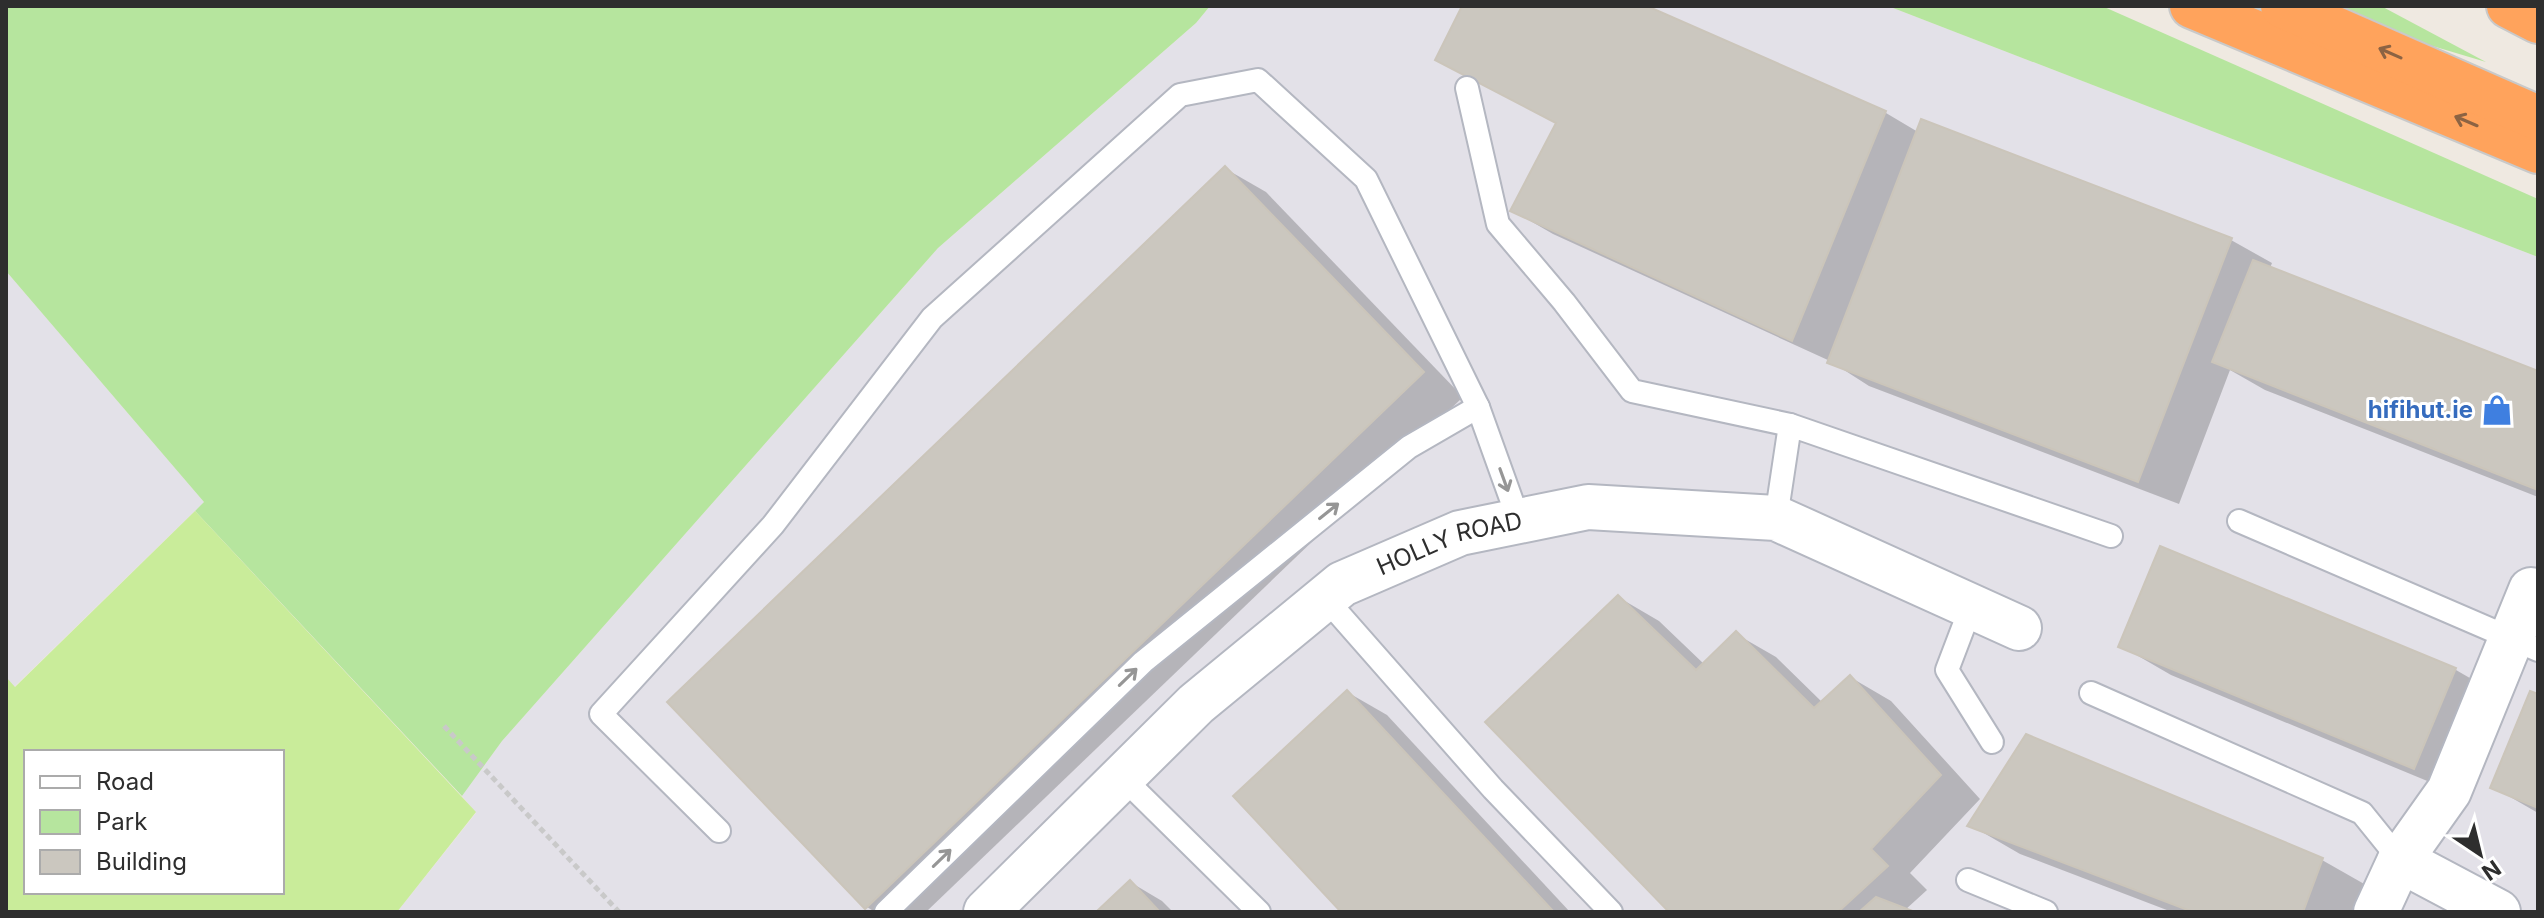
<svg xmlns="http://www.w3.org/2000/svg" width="2544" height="918" viewBox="0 0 2544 918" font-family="Inter,sans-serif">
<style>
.industrial{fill:#e3e1e8}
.green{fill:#b6e59e}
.pitch{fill:#c9ec9a;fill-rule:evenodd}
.shadow{fill:#0003}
.building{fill:#cbc7bf;stroke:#cbc5ba;stroke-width:2}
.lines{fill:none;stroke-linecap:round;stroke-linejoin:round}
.lane-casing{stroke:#b4b7c1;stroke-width:26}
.street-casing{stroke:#b4b7c1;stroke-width:48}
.highway-casing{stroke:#c9c9c9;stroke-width:48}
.path{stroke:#c9c9c9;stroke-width:5;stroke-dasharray:6 4;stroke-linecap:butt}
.lane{stroke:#fff;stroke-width:22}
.street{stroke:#fff;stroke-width:44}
.highway{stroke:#ffa35c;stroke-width:44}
.oneway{stroke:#8c6343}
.oneway2{stroke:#969696}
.labels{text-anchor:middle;stroke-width:6;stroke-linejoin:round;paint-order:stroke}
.shop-label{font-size:24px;font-weight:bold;fill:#366cbe;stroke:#fff;text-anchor:end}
.street-label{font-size:24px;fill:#2e2e2e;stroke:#fff}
</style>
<rect width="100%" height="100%" fill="#efe9e1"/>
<!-- industrial -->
<g class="industrial">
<path d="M1210 6H1888L2538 257V912H397L476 813 462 796 502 741 938 248 1196 23Z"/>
<path d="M6 271 204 502 14 687 6 677Z"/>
</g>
<!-- green -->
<g class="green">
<path d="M6 6H1210L1196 23 938 248 502 741 462 796 195 511 204 502 6 271Z"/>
<path d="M1888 6H2102L2538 199V257Z"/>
<path d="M2329 6H2381L2486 62 2389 33Z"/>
</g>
<!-- pitch -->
<path class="pitch" d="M195 511 476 812 397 912H6V677L15 687ZM26 752H282V892H26Z"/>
<!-- shadow -->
<g class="shadow">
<path d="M1464 6H1642L1886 113 1918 132 1922 121 2231 240 2272 263 2270 268 2538 374V497L2265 390 2230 370 2179 504 1869 386 1830 361 1553 234 1513 211 1558 124Z"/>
<path d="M1226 169 1266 192 1463 397 926 912H875L867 907Z"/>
<path d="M2161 548 2456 670 2506 699 2466 797 2171 675 2121 646Z"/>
<path d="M1618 597 1659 621 1705 665 1736 634 1776 657 1823 703 1850 677 1891 701 1980 799 1910 873 1927 890 1905 910 1909 912H1672Z"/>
<path d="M1347 692 1387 715 1570 912H1344Z"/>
<path d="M2538 696V813L2493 787Z"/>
<path d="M1970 825 2322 860 2373 889 2364 912H2172L2020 854Z"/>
<path d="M1130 882 1162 901 1173 912H1099Z"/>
</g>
<!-- building -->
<g class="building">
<path d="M1462 6H1647L1886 111 1792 341 1510 211 1556 123 1435 60Z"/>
<path d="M1921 119 2232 238 2138 482 1827 363Z"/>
<path d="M1225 166 1424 372 865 909 667 702Z"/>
<path d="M2253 260 2538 371V490L2212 362Z"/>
<path d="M2160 546 2456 668 2414 769 2118 647Z"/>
<path d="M1618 595 1696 670 1736 631 1814 708 1850 675 1941 775 1871 849 1888 866 1838 912H1669L1485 722Z"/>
<path d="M1347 690 1554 912H1341L1233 796Z"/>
<path d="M2530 691 2538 694V808L2490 788Z"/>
<path d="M2026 734 2323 858 2303 912H2193L1967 826Z"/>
<path d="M1130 880 1160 912H1096Z"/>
<path d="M1876 897 1915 912H1859Z"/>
</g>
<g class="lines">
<defs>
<g id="lane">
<path d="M1467 88 1498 224 1564 302 1632 391 1790 425"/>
<path d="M1776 518 1790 425 2111 536"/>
<path d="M2239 521 2538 650"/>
<path d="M1325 598 1493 789 1611 912"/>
<path d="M1971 607 1947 670 1992 742"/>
<path d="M2091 693 2362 813 2400 860"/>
<path d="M1122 777 1259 912"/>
<path d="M719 831 601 714 773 525 932 318 1180 95 1258 80 1366 179 1478 407"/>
<path d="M1968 880 2046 912"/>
<path d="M886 912 1143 662 1409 447 1478 407 1519 521"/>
</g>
<g id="street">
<path d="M2400 860 2498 912"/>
<path id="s1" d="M986 912 1196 704 1325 598 1342 584 1460 533 1588 507 1776 518 2019 628"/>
<path d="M2376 912 2400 860 2449 791 2531 590"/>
</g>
<g id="highway">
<path d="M2192 6 2538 151"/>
<path d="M2283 6 2538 118"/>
<path d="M2509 6 2538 21"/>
</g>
</defs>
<!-- lane casing -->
<use href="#lane" class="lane-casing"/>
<!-- street casing -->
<use href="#street" class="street-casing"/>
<!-- highway casing -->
<use href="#highway" class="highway-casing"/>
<!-- path -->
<path class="path" d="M444 726 619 912"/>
<!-- lane -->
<use href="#lane" class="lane"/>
<!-- street -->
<use href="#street" class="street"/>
<!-- highway -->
<use href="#highway" class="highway"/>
</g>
<!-- one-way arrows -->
<defs><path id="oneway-shaft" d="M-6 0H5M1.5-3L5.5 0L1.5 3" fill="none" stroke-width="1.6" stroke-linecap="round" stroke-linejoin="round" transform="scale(2)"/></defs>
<g class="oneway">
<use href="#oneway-shaft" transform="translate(2390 53) rotate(-156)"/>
<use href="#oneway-shaft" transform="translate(2466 121) rotate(-157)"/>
</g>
<g class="oneway2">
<use href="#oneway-shaft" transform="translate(1504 480) rotate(70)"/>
<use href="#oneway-shaft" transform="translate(1329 511) rotate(-39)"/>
<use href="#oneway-shaft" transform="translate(1128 677) rotate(-44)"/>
<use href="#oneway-shaft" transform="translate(942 858) rotate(-44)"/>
</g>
<!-- icons -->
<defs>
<symbol id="shop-bare" viewBox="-9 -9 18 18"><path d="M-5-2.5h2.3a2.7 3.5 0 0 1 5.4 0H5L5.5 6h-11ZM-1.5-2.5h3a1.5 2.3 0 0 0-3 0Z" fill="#3f7fe0" stroke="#fff" stroke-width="2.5" paint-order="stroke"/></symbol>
</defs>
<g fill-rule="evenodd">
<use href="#shop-bare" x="2475" y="388" width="44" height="44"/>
</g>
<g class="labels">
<!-- shop labels -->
<g class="shop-label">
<text x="2473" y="418">hifihut.ie</text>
</g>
<!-- street labels -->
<g class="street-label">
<text dy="8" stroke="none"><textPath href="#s1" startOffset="600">HOLLY ROAD</textPath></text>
</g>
</g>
<!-- border -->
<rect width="2544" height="918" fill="none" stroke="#2e2e2e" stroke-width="16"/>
<!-- legend -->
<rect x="24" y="750" width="260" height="144" fill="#ffffff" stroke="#ababab" stroke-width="2"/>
<rect x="40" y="776" width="40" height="12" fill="#ffffff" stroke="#ababab" stroke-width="2"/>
<text x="96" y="790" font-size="24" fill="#2e2e2e">Road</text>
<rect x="40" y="810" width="40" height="24" fill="#b6e59e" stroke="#ababab" stroke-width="2"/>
<text x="96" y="830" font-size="24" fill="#2e2e2e">Park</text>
<rect x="40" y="850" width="40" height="24" fill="#cbc7bf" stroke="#ababab" stroke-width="2"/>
<text x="96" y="870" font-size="24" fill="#2e2e2e">Building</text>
<!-- north arrow -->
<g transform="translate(2480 854) rotate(145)" stroke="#ffffff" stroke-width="6" paint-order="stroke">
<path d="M0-6L14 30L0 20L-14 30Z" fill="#2e2e2e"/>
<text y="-12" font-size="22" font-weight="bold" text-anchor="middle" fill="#2e2e2e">N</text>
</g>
</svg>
